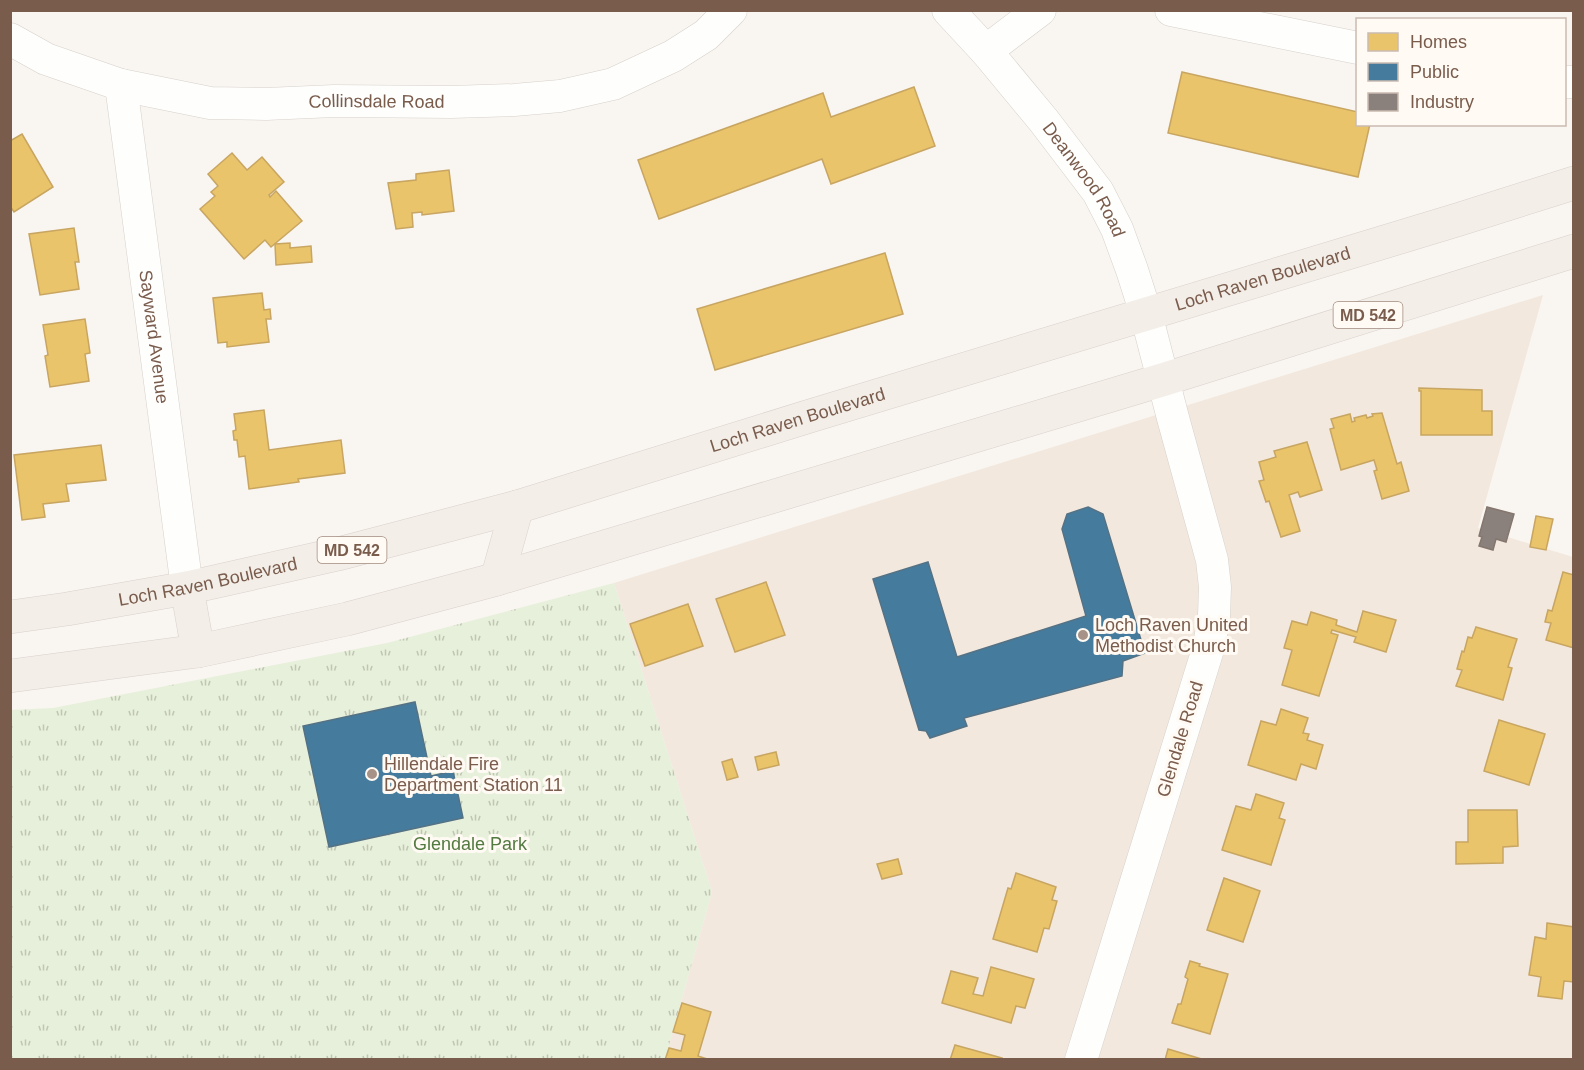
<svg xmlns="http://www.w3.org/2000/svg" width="1584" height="1070" viewBox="0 0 1584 1070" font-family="Arial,sans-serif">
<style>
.residential{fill:#f2e8de}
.park{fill:url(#park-tufts)}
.homes{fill:#e9c46a;stroke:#c8a561;stroke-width:1.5}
.public{fill:#457b9d;stroke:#557285;stroke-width:1.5}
.industry{fill:#8a817c;stroke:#85766e;stroke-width:1.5}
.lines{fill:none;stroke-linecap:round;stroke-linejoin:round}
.street-casing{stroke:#d7d1cb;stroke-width:33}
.primary-casing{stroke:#dad1cc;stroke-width:34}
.street{stroke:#fefefd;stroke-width:32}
.primary{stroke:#f3eee8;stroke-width:33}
.poi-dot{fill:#a69286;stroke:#fffaf3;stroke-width:2}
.labels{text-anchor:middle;stroke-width:6;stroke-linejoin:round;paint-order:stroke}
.shield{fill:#fffaf3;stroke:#a28b7f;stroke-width:1.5}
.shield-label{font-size:16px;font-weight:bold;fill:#7a5c4d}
.street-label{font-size:18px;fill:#7a5c4d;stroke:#fffaf3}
.poi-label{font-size:18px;fill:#7a5c4d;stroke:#fffaf3;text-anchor:start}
.park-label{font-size:18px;fill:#537a41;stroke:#fffaf3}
</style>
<defs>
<pattern id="park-tufts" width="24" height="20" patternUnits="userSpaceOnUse" patternTransform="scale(1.5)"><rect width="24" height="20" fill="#e7f0db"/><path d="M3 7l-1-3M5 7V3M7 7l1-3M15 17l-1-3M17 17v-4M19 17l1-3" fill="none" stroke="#c0c6b4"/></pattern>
</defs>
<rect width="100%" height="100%" fill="#f9f5f0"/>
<!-- residential -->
<path class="residential" d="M1543 295 1478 528 1573 557V1059H665L712 892 614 583Z"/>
<!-- park -->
<path class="park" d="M614 583 712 892 665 1059H11L10 710 53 708 387 643Z"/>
<!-- homes -->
<g class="homes">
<path d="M1182 72 1358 112V124H1370L1358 177 1168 133Z"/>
<path d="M914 87 935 146 831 184 822 159 659 219 638 160 823 93 831 117Z"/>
<path d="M22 134 53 187 14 212 10 206V141Z"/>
<path d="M232 153 247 170 262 157 284 182 269 195 270 197 276 191 302 221 271 247 265 240 244 259 200 209 215 196 211 192 218 186 208 174Z"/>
<path d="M449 170 454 211 422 215V212L412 213 413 227 396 229 388 183 416 180V174Z"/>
<path d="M74 228 79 262H75L79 289 40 295 29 234Z"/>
<path d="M290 243V248L311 246 312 262 276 265 275 244Z"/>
<path d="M885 253 903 314 715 370 697 309Z"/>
<path d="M262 293 264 310 270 309 271 319H266L269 342 227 347V342L218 343 213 298Z"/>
<path d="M85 319 90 353 85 354 89 381 50 387 45 356 48 355 43 325Z"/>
<path d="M1419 388 1482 390V411H1492V435H1421V391H1419Z"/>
<path d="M264 410 269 450 341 440 345 473 298 479 299 482 249 489 245 456 239 457 237 440H234L233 431 236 430 234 414Z"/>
<path d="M1382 413 1397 464 1401 462 1409 491 1382 499 1374 471 1377 470 1374 460 1341 470 1330 429 1334 428 1331 419 1350 414 1352 422 1355 421 1354 418 1366 415 1367 418 1373 416 1372 414Z"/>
<path d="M1307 442 1322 490 1300 497 1298 492 1289 495 1300 531 1281 537 1269 501 1266 502 1259 481 1264 480 1259 462 1276 457 1274 451Z"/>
<path d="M101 445 106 480 66 484 69 501 43 504 45 517 22 520 14 455Z"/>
<path d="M1536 516 1553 519 1546 550 1530 547Z"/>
<path d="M1563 572 1574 575V648L1546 640 1551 623 1545 622 1548 610 1552 611Z"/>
<path d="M766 582 785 635 735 652 716 599Z"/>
<path d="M688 604 703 646 645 666 630 624Z"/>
<path d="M1363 611 1396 620 1386 652 1354 642 1356 637 1332 630 1331 633 1338 635 1319 696 1282 685 1292 650 1284 648 1292 621 1307 625 1311 612 1337 620 1336 625 1357 632Z"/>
<path d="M1476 627 1517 639 1508 667 1512 668 1503 700 1456 686 1462 670 1457 669 1462 651 1464 652 1468 637 1472 638Z"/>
<path d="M1281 709 1308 718 1303 733 1309 734 1307 740 1323 745 1316 769 1301 764 1296 780 1248 765 1261 721 1276 725Z"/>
<path d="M1499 720 1545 734 1529 785 1484 771Z"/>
<path d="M776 752 779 765 758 770 755 757Z"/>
<path d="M732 759 738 777 727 780 722 762Z"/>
<path d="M1256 794 1284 803 1279 818 1285 820 1271 865 1222 850 1236 806 1251 810Z"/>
<path d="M1468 810H1517L1518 846 1503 847V863L1456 864V842H1468Z"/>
<path d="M898 859 902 874 882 879 877 864Z"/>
<path d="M1016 873 1056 887 1052 900 1057 901 1049 929 1044 928 1037 952 993 939 1008 888 1011 889Z"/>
<path d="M1224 878 1260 891 1243 942 1207 930Z"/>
<path d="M1547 923 1574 927V982L1564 981 1562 999 1538 996 1541 977 1529 975 1535 937 1546 939Z"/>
<path d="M1190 961 1200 964 1199 966 1228 974 1210 1034 1172 1023 1178 1004H1181L1188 979 1185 977Z"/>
<path d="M991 967 1034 979 1025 1008 1016 1006 1011 1023 942 1003 951 971 978 978 973 994 983 996Z"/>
<path d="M682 1003 711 1012 698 1056 710 1060H665L669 1048 681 1051 685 1035 673 1032Z"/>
<path d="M955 1045 1002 1058 1001 1060H950Z"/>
<path d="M1168 1049 1205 1060H1165Z"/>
</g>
<!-- public -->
<g class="public">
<path d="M1088 507 1103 514 1145 653 1123 661 1122 676 964 718 967 726 930 738 926 731 919 730 873 579 928 562 957 657 1086 616 1062 529 1067 514Z"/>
<path d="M415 702 431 776 453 771 463 818 329 847 303 726Z"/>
</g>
<!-- industry -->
<path class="industry" d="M1487 507 1514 514 1506 542 1496 539 1493 550 1479 546 1482 537 1479 536Z"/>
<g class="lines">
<defs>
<g id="street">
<path id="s1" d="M948 10 986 51 1044 121 1098 192 1117 229 1132 270 1146 314 1173 418 1212 560 1215 587 1214 616 1209 646 1081 1060"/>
<path d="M1171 10 1358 48"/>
<path id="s2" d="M10 39 46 59 121 85 210 103 266 104 334 101 451 102 514 100 560 96 613 84 673 56 706 35 731 10"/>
<path d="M986 51 1040 10"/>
<path d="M1564 82H1574"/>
<path id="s3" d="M121 85 187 588"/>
</g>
<g id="primary">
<path d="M497 579 517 507"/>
<path d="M187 588 198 651"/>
<path id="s4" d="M10 617 67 609 187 588 338 554 517 507 810 416 1460 219 1574 183"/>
<path d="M10 676 198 651 347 619 497 579 1162 380 1574 251"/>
</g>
</defs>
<!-- street casing -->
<use href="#street" class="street-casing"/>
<!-- primary casing -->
<use href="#primary" class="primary-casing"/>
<!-- street -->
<use href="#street" class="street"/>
<!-- primary -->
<use href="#primary" class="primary"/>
</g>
<!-- markers -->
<g class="poi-dot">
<circle cx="1083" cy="635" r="6"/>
<circle cx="372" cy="774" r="6"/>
</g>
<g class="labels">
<!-- shield labels -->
<g class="shield">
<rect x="1333.5" y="302" width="69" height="26" rx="4.5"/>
<rect x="317.5" y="537" width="69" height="26" rx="4.5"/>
</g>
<g class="shield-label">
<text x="1368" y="321">MD 542</text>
<text x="352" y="556">MD 542</text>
</g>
<!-- street labels -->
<g class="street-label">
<text dy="6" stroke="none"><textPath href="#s2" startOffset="378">Collinsdale Road</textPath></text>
<text dy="6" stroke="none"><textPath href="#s1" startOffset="218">Deanwood Road</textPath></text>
<text dy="6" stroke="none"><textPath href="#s4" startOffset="1299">Loch Raven Boulevard</textPath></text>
<text dy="6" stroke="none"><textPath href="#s3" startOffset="254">Sayward Avenue</textPath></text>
<text dy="6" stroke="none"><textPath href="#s4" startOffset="813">Loch Raven Boulevard</textPath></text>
<text dy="6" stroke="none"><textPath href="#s4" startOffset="201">Loch Raven Boulevard</textPath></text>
<text transform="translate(1180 739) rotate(-73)" y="6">Glendale Road</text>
</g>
<!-- poi labels -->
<g class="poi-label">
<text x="1095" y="631">Loch Raven United<tspan x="1095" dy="21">Methodist Church</tspan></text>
<text x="384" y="770">Hillendale Fire<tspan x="384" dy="21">Department Station 11</tspan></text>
</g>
<!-- park labels -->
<g class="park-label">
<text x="470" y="850">Glendale Park</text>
</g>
</g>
<!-- border -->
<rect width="1584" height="1070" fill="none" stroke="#7a5c4d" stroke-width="24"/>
<!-- legend -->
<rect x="1356" y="18" width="210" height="108" fill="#fffaf3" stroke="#cabbb1" stroke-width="1.5"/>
<rect x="1368" y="33" width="30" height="18" fill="#e9c46a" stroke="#cabbb1" stroke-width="1.5"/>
<text x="1410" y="48" font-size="18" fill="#7a5c4d">Homes</text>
<rect x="1368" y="63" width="30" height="18" fill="#457b9d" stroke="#cabbb1" stroke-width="1.5"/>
<text x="1410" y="78" font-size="18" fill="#7a5c4d">Public</text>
<rect x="1368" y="93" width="30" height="18" fill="#8a817c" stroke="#cabbb1" stroke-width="1.5"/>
<text x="1410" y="108" font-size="18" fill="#7a5c4d">Industry</text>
</svg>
